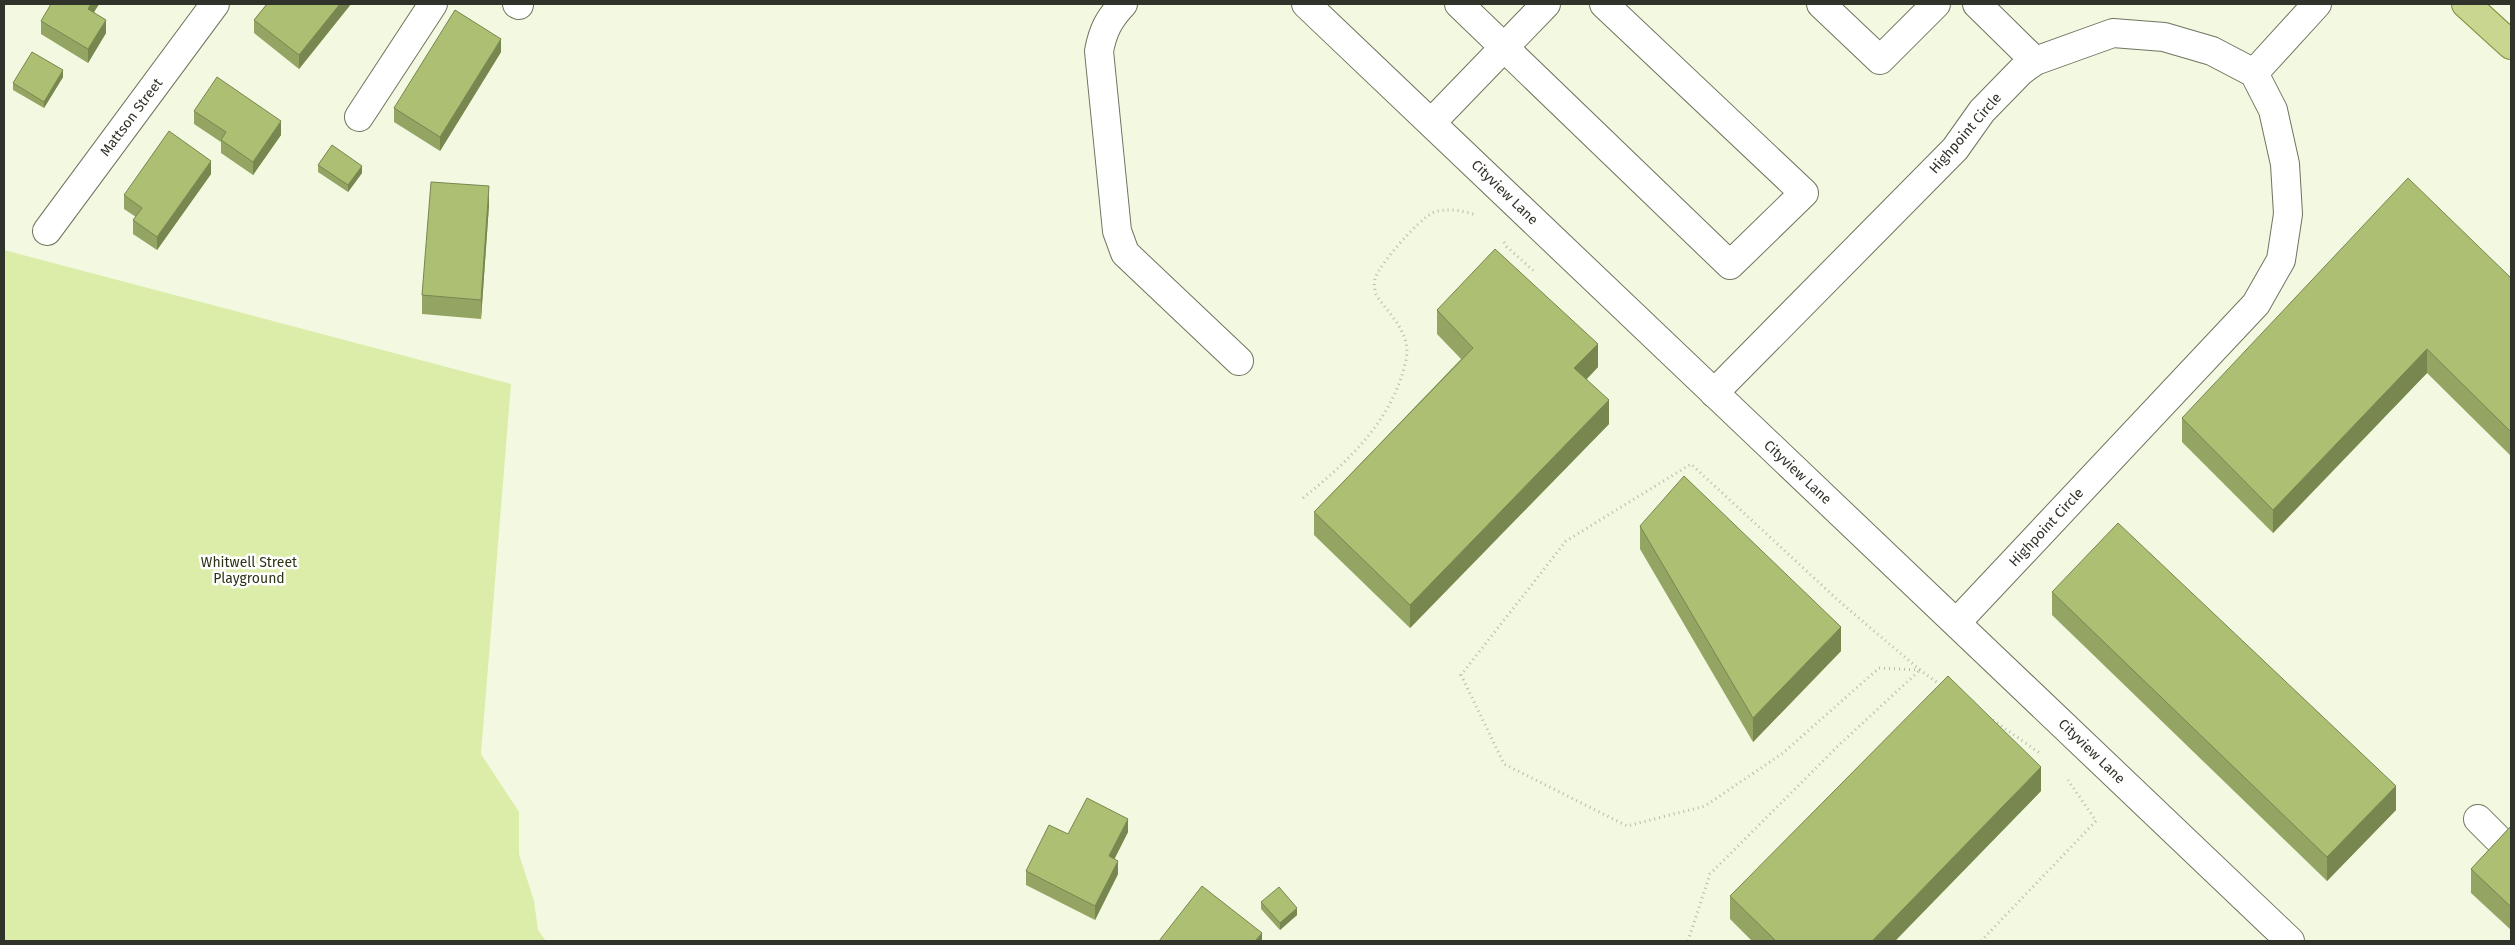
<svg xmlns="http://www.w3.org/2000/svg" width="2515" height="945" viewBox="0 0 2515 945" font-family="'Fira Sans',sans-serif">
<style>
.green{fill:#dcedaa}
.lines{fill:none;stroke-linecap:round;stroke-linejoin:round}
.minor-casing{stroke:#6f755f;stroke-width:30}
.major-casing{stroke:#7b8b3b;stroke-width:30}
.path{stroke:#b6bca8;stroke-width:3;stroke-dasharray:1 4;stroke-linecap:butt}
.minor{stroke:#fff;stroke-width:28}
.major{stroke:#c8d68f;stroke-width:28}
.wall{fill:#94a463}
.shaded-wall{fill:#788650}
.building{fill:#acbf73;stroke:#788650}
.labels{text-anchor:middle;stroke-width:5;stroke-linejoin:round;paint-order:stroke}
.street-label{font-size:14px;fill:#303329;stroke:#fff}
.park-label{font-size:14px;fill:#2c3312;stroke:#fff}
</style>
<rect width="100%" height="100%" fill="#f2f9e0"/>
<!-- green -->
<path class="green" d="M4 250 511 384 481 754 519 812V854L534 901 538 930 546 941H4Z"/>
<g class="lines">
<defs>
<g id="minor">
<path d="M517 4 519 5"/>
<path d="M1123 4C1109 19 1103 30 1099 51L1117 231 1125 253 1239 361"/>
<path d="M1306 4 2290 941"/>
<path d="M1459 4 1730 265 1804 193 1604 4"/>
<path d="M1821 4 1880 60 1936 4"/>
<path d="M1977 4 2035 61"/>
<path d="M2254 73 2317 4"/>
<path d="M359 117 433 4"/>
<path d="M1432 122 1546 4"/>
<path d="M47 231 215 4"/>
<path d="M1714 393 1955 149 1982 111 2021 71 2035 61 2113 33 2164 37 2212 51 2254 73 2273 110 2285 164 2288 214 2281 260 2256 304 1957 622"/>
<path d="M2478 819 2497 838"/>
</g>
<path id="major" d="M2466 4 2511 45"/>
</defs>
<!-- minor casing -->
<use href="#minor" class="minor-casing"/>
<!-- major casing -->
<use href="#major" class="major-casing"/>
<!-- path -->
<g class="path">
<path d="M1504 242 1507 247 1535 272"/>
<path d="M1303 498C1349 461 1393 420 1406 360 1411 337 1395 320 1382 303 1379 299 1375 295 1375 290 1374 286 1374 282 1375 279 1379 264 1419 220 1432 213 1446 207 1463 211 1477 215"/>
<path d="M1920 670 1879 668 1783 753 1705 806 1627 826 1504 764 1461 675 1566 541 1691 464 1840 602 1920 670 1942 686"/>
<path d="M1993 720 2041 754"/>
<path d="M1688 941 1710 874 1839 745 1920 670"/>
<path d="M1981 941 2096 821 2068 780"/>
</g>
<!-- minor -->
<use href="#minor" class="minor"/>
<!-- major -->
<use href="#major" class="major"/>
</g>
<!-- wall -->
<g class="wall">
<path d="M99 4 94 12 106 33 88 63 41 34V21Z"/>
<path d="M267 4H351L299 69 254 33V20Z"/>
<path d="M501 52 440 151 394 122V108Z"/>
<path d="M63 77 44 108 13 90V83Z"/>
<path d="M194 111 281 135 253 175 221 153V142L194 124Z"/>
<path d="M318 165 362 173 348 192 318 172Z"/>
<path d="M211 174 157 250 133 234V220L136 217 124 209V195Z"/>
<path d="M489 205 481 319 422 314V295Z"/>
<path d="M2511 278V456L2427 373 2273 533 2182 442V418Z"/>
<path d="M1437 310 1598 367 1587 379 1609 424 1410 628 1314 535V512L1461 359 1437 334Z"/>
<path d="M1640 526 1841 651 1753 742 1640 549Z"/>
<path d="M2052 592 2396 810 2327 881 2052 615Z"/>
<path d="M2041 791 1895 941H1752L1730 919V896Z"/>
<path d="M2511 826V930L2471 893V869Z"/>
<path d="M1128 832 1114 859 1118 874 1095 920 1026 885V871L1068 834Z"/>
<path d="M1261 902 1297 915 1280 930 1261 909Z"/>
</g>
<!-- shaded-wall -->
<g class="shaded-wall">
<path d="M91 4H99L88 22V9Z"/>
<path d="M340 4H351L299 69V55Z"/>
<path d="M106 20V33L88 63V49Z"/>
<path d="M501 39V52L440 151V137Z"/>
<path d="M63 70V77L44 108V102Z"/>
<path d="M281 121V135L253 175V162Z"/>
<path d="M211 161V174L157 250V237Z"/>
<path d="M362 166V173L348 192V185Z"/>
<path d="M489 186V205L481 319V300Z"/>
<path d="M1598 344V367L1574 392V368Z"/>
<path d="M2427 349V373L2273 533V510Z"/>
<path d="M1609 400V424L1410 628V605Z"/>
<path d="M1841 627V651L1753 742V718Z"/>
<path d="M2041 767V791L1895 941H1872Z"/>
<path d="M2396 786V810L2327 881V857Z"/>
<path d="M1128 819V832L1109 870V856Z"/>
<path d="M1118 861V874L1095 920V906Z"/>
<path d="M1297 908V915L1280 930V923Z"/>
<path d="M1262 933V941H1255Z"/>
</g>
<!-- building -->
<g class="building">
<path d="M51 4H91L88 9 106 20 88 49 41 21Z"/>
<path d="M267 4H340L299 55 254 20Z"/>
<path d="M455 10 501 39 440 137 394 108Z"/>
<path d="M32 52 63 70 44 102 13 83Z"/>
<path d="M217 77 281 121 253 162 221 140 226 132 194 111Z"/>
<path d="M169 131 211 161 157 237 133 220 142 208 124 195Z"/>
<path d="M332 145 362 166 348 185 318 165Z"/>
<path d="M2408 178 2511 278V432L2427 349 2273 510 2182 418Z"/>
<path d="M431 182 489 186 481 300 422 295Z"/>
<path d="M1495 249 1598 344 1574 368 1609 400 1410 605 1314 512 1473 348 1437 310Z"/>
<path d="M1684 476 1841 627 1753 718 1640 526Z"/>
<path d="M2118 523 2396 786 2327 857 2052 592Z"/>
<path d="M1948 676 2041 767 1872 941H1776L1730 896Z"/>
<path d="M1087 798 1128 819 1109 856 1118 861 1095 906 1026 871 1049 825 1068 834Z"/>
<path d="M2511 826V907L2471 869Z"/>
<path d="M1202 886 1262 933 1255 941H1159Z"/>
<path d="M1279 887 1297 908 1280 923 1261 902Z"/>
</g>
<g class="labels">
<!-- street labels -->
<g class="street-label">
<text transform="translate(131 117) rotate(-53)" y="5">Mattson Street</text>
<text transform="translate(1965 133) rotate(-49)" y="5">Highpoint Circle</text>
<text transform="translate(1505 192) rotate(44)" y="5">Cityview Lane</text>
<text transform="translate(1798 472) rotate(43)" y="5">Cityview Lane</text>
<text transform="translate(2046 527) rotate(-47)" y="5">Highpoint Circle</text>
<text transform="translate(2092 751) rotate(44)" y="5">Cityview Lane</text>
</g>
<!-- park labels -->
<g class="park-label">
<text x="249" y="567">Whitwell Street<tspan x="249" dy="16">Playground</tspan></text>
</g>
</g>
<!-- border -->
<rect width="2515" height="945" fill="none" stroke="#303329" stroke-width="10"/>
</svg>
